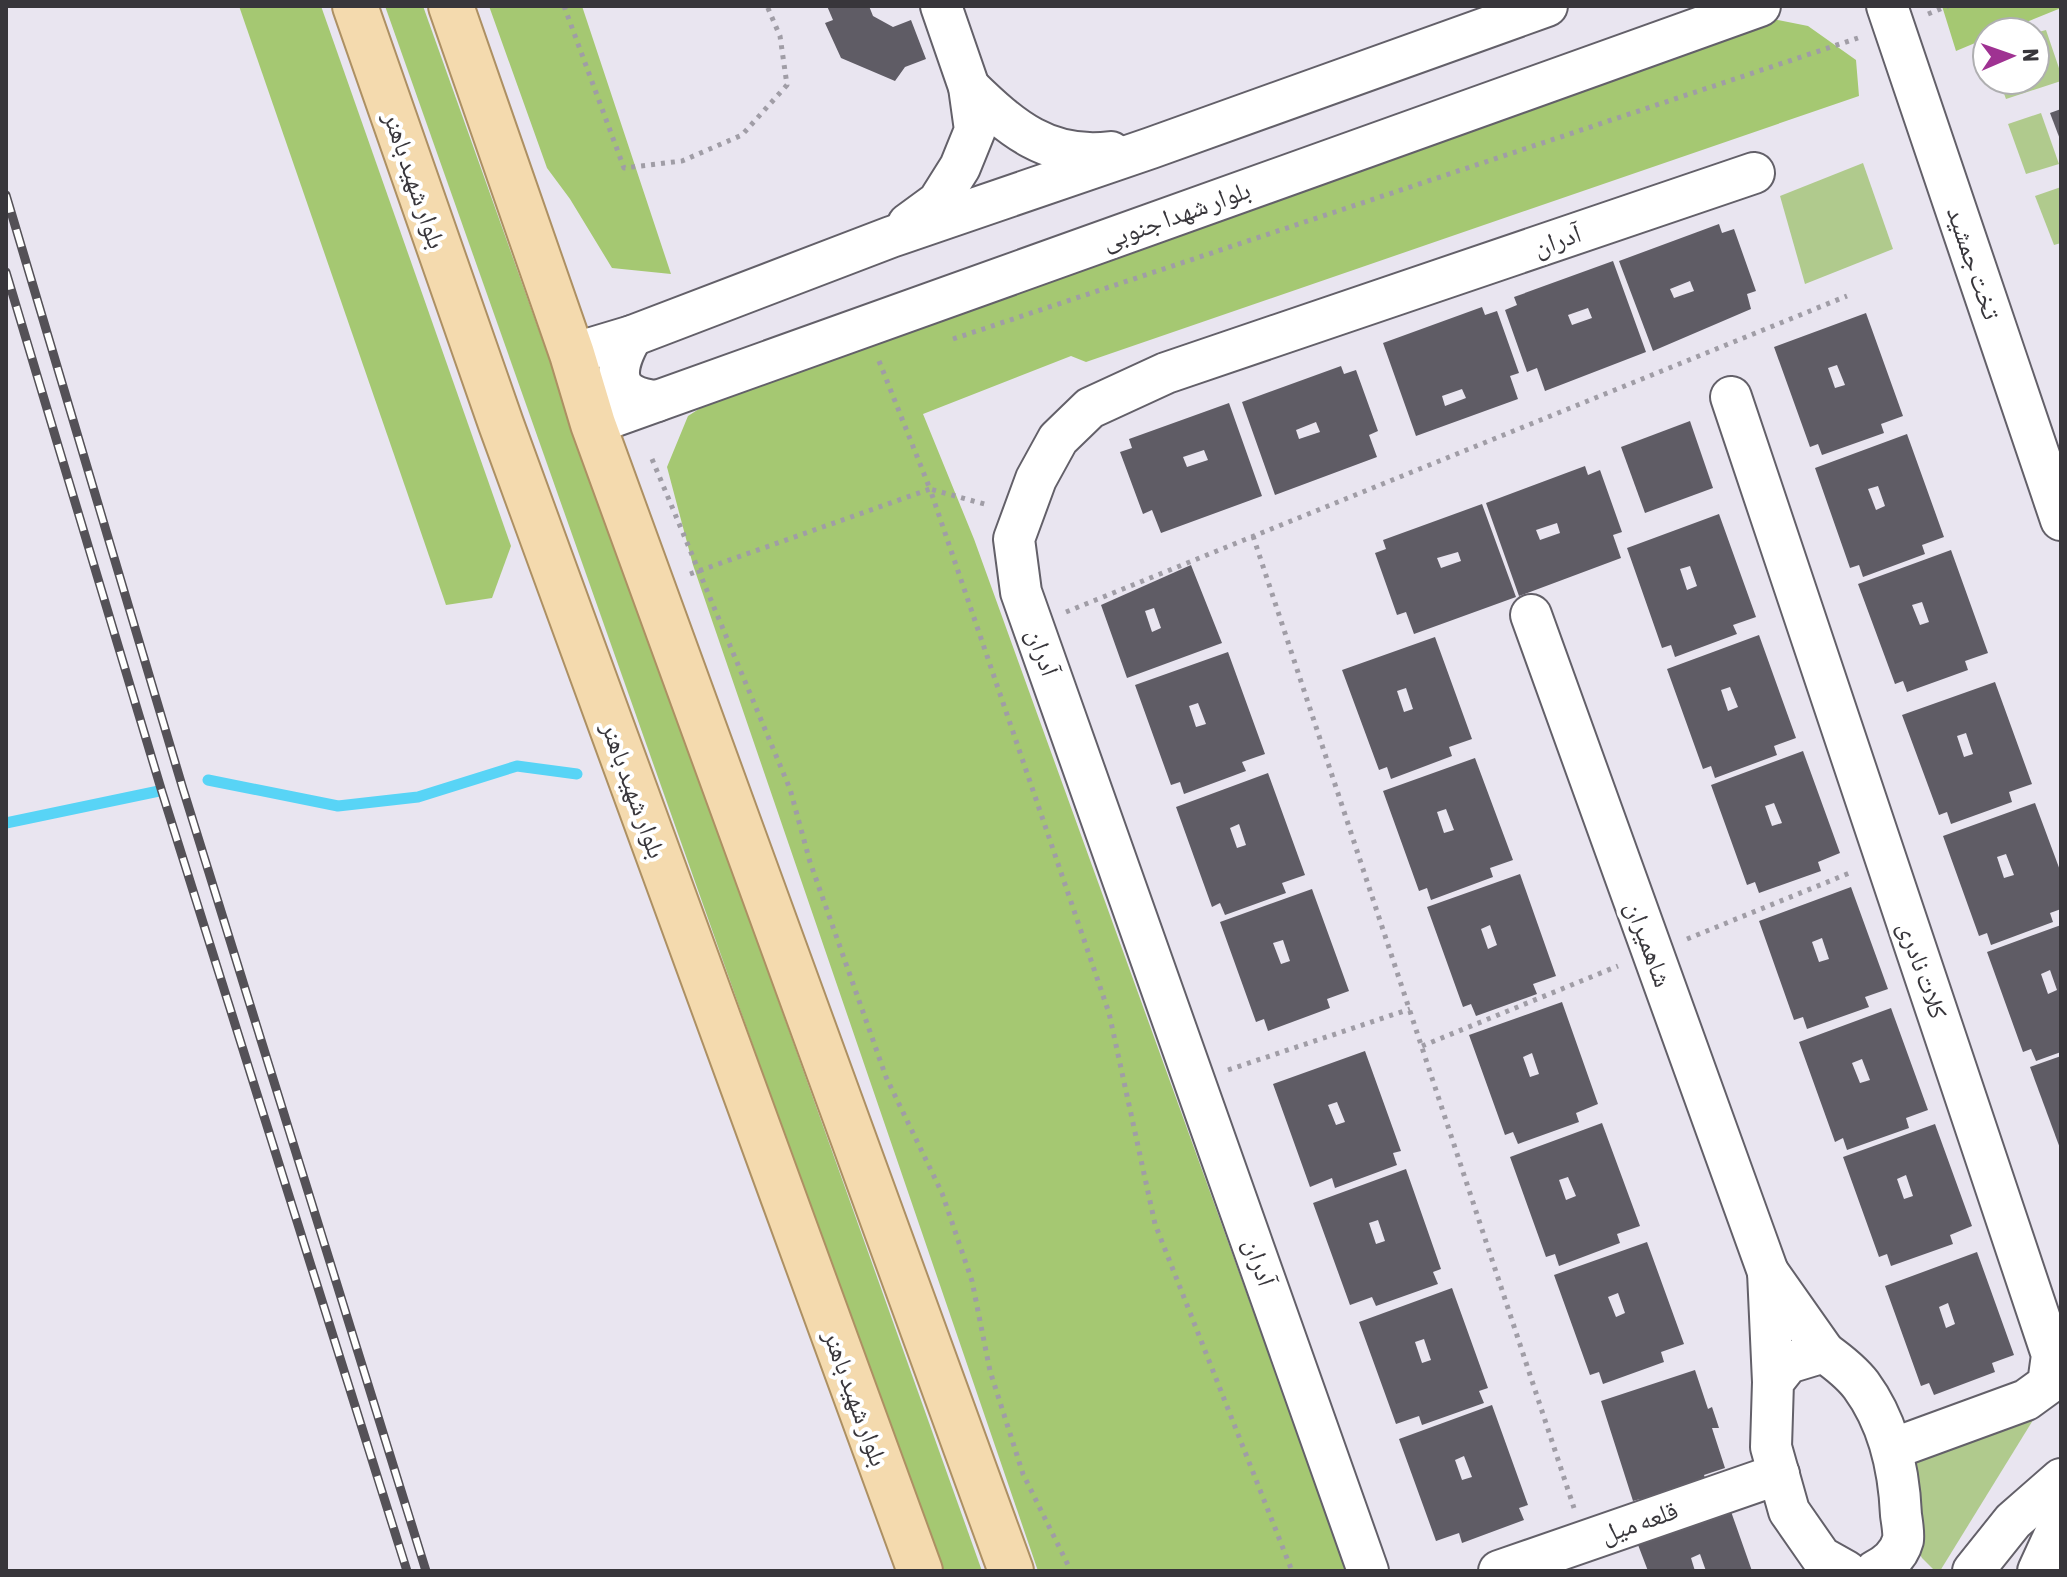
<svg xmlns="http://www.w3.org/2000/svg" width="2067" height="1577" viewBox="0 0 2067 1577" font-family="'Asap Condensed','Noto Naskh Arabic',sans-serif">
<style>
.green{fill:#b0ca8d}
.forest{fill:#a5c872}
.lines{fill:none;stroke-linecap:round;stroke-linejoin:round}
.stream{stroke:#58d4f6;stroke-width:11}
.building{fill:#5f5c65;fill-rule:evenodd}
.minor-casing{stroke:#636069;stroke-width:44}
.major-casing{stroke:#ad9063;stroke-width:48}
.path{stroke:#a09da6;stroke-width:5;stroke-dasharray:4 6;stroke-linecap:butt}
.minor{stroke:#fff;stroke-width:40}
.major{stroke:#f4daae;stroke-width:44}
.rail-casing{stroke:#545157;stroke-width:9}
.rail{stroke:#fff;stroke-width:6;stroke-dasharray:18;stroke-linecap:butt}
.labels{text-anchor:middle;stroke-width:8;stroke-linejoin:round;paint-order:stroke}
.street-label{font-size:26px;fill:#38363b;stroke:#fff}
</style>
<rect width="100%" height="100%" fill="#e9e5f0"/>
<!-- green -->
<g class="green">
<path d="M2046 30 2061 74V81L2006 99 1999 80H2035V33Z"/>
<path d="M2041 113 2059 164 2026 174 2008 124Z"/>
<path d="M1863 163 1893 249 1805 284 1780 196Z"/>
<path d="M2061 187V243L2054 245 2035 196Z"/>
<path d="M2046 1399 1940 1571H1935L1922 1558 1914 1544 1913 1452Z"/>
</g>
<!-- forest -->
<g class="forest">
<path d="M239 6H321L511 546 492 598 446 605Z"/>
<path d="M385 6H423L982 1571H939Z"/>
<path d="M489 6H582L671 274 612 268 570 199 547 168Z"/>
<path d="M1942 6H2061V8L2002 32H1987V38L1956 51Z"/>
<path d="M1758 16 1808 26 1856 60 1859 96 1086 362 1071 356 923 414 974 539 1347 1571H1038L693 565 667 467 688 416 741 382Z"/>
</g>
<g class="lines">
<!-- stream -->
<g class="stream">
<path d="M208 780 338 806 418 797 517 766 577 774"/>
<path d="M6 823 159 791"/>
</g>
</g>
<!-- building -->
<g class="building">
<path d="M827 6H869L873 16 893 27 911 20 926 59 905 67 895 81 841 58 825 23 833 20Z"/>
<path d="M2061 109V142L2050 113Z"/>
<path d="M1719 224 1722 233 1734 229 1756 291 1747 294 1751 309 1653 351 1619 261ZM1690 281 1694 291 1674 298 1670 289Z"/>
<path d="M1613 261 1646 352 1545 391 1537 368 1527 372 1505 310 1517 305 1514 297ZM1588 308 1592 318 1572 325 1568 315Z"/>
<path d="M1482 307 1485 315 1497 311 1519 373 1510 376 1518 399 1416 436 1383 343ZM1462 389 1466 398 1445 406 1442 396Z"/>
<path d="M1866 313 1903 416 1881 424 1884 433 1822 455 1818 444 1810 447 1774 347ZM1837 365 1845 385 1835 388 1828 368Z"/>
<path d="M1341 366 1344 374 1356 370 1378 431 1369 435 1377 457 1275 495 1242 402ZM1316 422 1320 432 1299 439 1296 430Z"/>
<path d="M1229 403 1262 496 1161 533 1152 510 1143 514 1120 452 1132 448 1129 439ZM1204 450 1208 460 1187 467 1183 457Z"/>
<path d="M1690 421 1713 488 1645 513 1621 447Z"/>
<path d="M1907 434 1944 537 1922 545 1925 554 1863 577 1859 565 1850 568 1815 468ZM1878 486 1885 506 1876 510 1868 489Z"/>
<path d="M1585 466 1588 475 1600 470 1622 532 1613 535 1621 558 1519 596 1486 503ZM1557 523 1560 533 1540 540 1536 530Z"/>
<path d="M1482 504 1516 597 1414 634 1406 612 1397 615 1375 553 1386 549 1383 540ZM1458 552 1461 561 1441 568 1437 558Z"/>
<path d="M1719 514 1756 617 1733 625 1737 634 1675 657 1671 645 1662 648 1627 548ZM1690 566 1697 586 1687 590 1680 569Z"/>
<path d="M1951 550 1988 653 1965 661 1968 670 1907 692 1903 681 1895 684 1858 584ZM1922 602 1929 622 1920 625 1912 605Z"/>
<path d="M1191 565 1222 643 1127 678 1101 605ZM1154 608 1161 628 1152 632 1145 611Z"/>
<path d="M1759 635 1796 738 1774 746 1777 755 1715 778 1711 766 1703 769 1667 669ZM1730 687 1738 707 1728 711 1721 690Z"/>
<path d="M1435 637 1472 739 1449 747 1452 756 1391 779 1387 767 1379 770 1342 670ZM1406 688 1413 709 1404 712 1397 691Z"/>
<path d="M1228 652 1265 754 1242 762 1246 771 1184 794 1180 782 1171 785 1135 685ZM1198 703 1206 724 1196 727 1189 706Z"/>
<path d="M1995 682 2032 784 2009 792 2012 802 1951 824 1947 812 1939 815 1902 715ZM1966 733 1973 754 1964 757 1957 736Z"/>
<path d="M1803 751 1840 853 1818 862 1821 871 1759 893 1755 882 1747 885 1711 785ZM1774 803 1782 823 1772 826 1765 806Z"/>
<path d="M1475 758 1513 860 1490 868 1493 877 1431 900 1427 888 1419 891 1383 791ZM1446 809 1454 830 1444 833 1437 812Z"/>
<path d="M1268 773 1305 875 1282 883 1286 893 1225 915 1220 903 1212 907 1176 807ZM1239 824 1246 845 1237 848 1230 828Z"/>
<path d="M2035 803 2061 873V909L2050 913 2053 922 1991 945 1987 933 1979 936 1943 836ZM2006 854 2014 875 2004 878 1997 857Z"/>
<path d="M1520 874 1556 976 1533 984 1537 994 1476 1016 1471 1004 1463 1007 1427 907ZM1490 925 1497 945 1488 949 1481 929Z"/>
<path d="M1851 887 1888 989 1865 997 1869 1007 1807 1029 1803 1017 1794 1020 1759 921ZM1822 938 1829 959 1819 962 1812 942Z"/>
<path d="M1312 889 1349 991 1327 999 1330 1008 1268 1031 1264 1019 1256 1022 1220 922ZM1283 940 1290 961 1281 964 1273 943Z"/>
<path d="M2061 925V1052L2036 1061 2031 1049 2023 1052 1987 952ZM2050 970 2057 990 2048 994 2041 974Z"/>
<path d="M1562 1002 1598 1104 1576 1113 1579 1122 1518 1144 1513 1132 1505 1135 1469 1035ZM1532 1053 1539 1074 1530 1077 1523 1057Z"/>
<path d="M1891 1008 1928 1110 1906 1118 1909 1128 1847 1150 1843 1138 1835 1142 1799 1042ZM1862 1059 1870 1080 1860 1083 1852 1063Z"/>
<path d="M1365 1051 1401 1151 1393 1153 1397 1165 1335 1188 1332 1178 1310 1187 1273 1084ZM1337 1102 1345 1122 1336 1125 1328 1105Z"/>
<path d="M2061 1056V1151L2030 1067Z"/>
<path d="M1602 1123 1640 1226 1617 1234 1620 1243 1559 1266 1555 1254 1546 1257 1510 1157ZM1568 1177 1576 1196 1566 1200 1559 1180Z"/>
<path d="M1935 1124 1972 1226 1950 1235 1953 1244 1891 1266 1887 1254 1879 1257 1843 1157ZM1906 1175 1913 1196 1904 1199 1897 1179Z"/>
<path d="M1406 1169 1441 1269 1433 1272 1438 1284 1376 1306 1372 1297 1350 1305 1313 1203ZM1378 1220 1385 1241 1376 1244 1369 1223Z"/>
<path d="M1647 1242 1684 1344 1661 1352 1664 1362 1603 1384 1599 1372 1590 1375 1554 1275ZM1618 1293 1625 1313 1616 1317 1608 1297Z"/>
<path d="M1977 1252 2014 1355 1992 1363 1995 1372 1934 1395 1929 1383 1921 1386 1885 1286ZM1948 1303 1955 1324 1946 1328 1939 1307Z"/>
<path d="M1452 1288 1488 1388 1479 1391 1484 1403 1422 1425 1419 1416 1396 1424 1359 1322ZM1424 1339 1431 1360 1422 1363 1415 1342Z"/>
<path d="M1695 1370 1708 1409 1712 1407 1719 1428H1712L1725 1468 1704 1475 1707 1484 1642 1505 1640 1499 1633 1501 1601 1401Z"/>
<path d="M1492 1405 1528 1505 1519 1508 1524 1520 1462 1543 1459 1533 1436 1541 1399 1439ZM1464 1456 1472 1477 1462 1480 1455 1460Z"/>
<path d="M1728 1503 1752 1571H1706L1700 1554 1691 1558 1695 1571H1648L1635 1537Z"/>
</g>
<g class="lines">
<defs>
<g id="minor">
<path d="M1887 6 2061 520"/>
<path d="M969 87C1011 128 1048 160 1111 152"/>
<path d="M908 224 938 202 960 167 975 130 969 87 941 6"/>
<path d="M632 336C613 369 610 397 657 401"/>
<path d="M572 354 632 336 891 237 1151 148 1547 6"/>
<path d="M1731 397 2052 1355 2048 1384 2026 1400 1892 1449"/>
<path d="M593 424 1760 6"/>
<path d="M1531 615 1768 1272"/>
<path d="M1773 1382 1768 1272 1825 1353"/>
<path d="M1368 1571 1021 592 1014 539 1036 479 1058 439 1090 408 1166 373 1754 173"/>
<path d="M1499 1571 1779 1474"/>
<path d="M1846 1571 1821 1557 1789 1511 1771 1447 1773 1382 1788 1363 1824 1352C1838 1362 1851 1372 1861 1385 1889 1423 1899 1469 1901 1515 1902 1522 1904 1533 1903 1540 1899 1555 1887 1565 1875 1571"/>
<path d="M1973 1571 2013 1521 2061 1479"/>
<path d="M2038 1571 2061 1521"/>
</g>
<g id="major">
<path d="M355 6 501 424 920 1571"/>
<path d="M451 6 572 354 593 424 1011 1571"/>
</g>
</defs>
<!-- minor casing -->
<use href="#minor" class="minor-casing"/>
<!-- major casing -->
<use href="#major" class="major-casing"/>
<!-- path -->
<g class="path">
<path d="M564 6 624 168 682 161 742 135 787 85 780 36 767 6"/>
<path d="M1928 14 1948 6"/>
<path d="M953 339 1858 38"/>
<path d="M879 361 930 489 988 505"/>
<path d="M652 459 790 789 810 862 886 1077 942 1193 972 1281 990 1371 1023 1474 1071 1571"/>
<path d="M1253 536 1574 1508"/>
<path d="M690 574 930 489 1109 1013 1155 1224 1292 1571"/>
<path d="M1066 612 1847 296"/>
<path d="M1687 939 1852 872"/>
<path d="M1422 1046 1618 966"/>
<path d="M1228 1070 1410 1009"/>
</g>
<!-- minor -->
<use href="#minor" class="minor"/>
<!-- major -->
<use href="#major" class="major"/>
<defs>
<g id="rail">
<path d="M6 195 183 789 426 1571"/>
<path d="M6 272 162 792 407 1571"/>
</g>
</defs>
<!-- rail casing -->
<use href="#rail" class="rail-casing"/>
<!-- rail -->
<use href="#rail" class="rail"/>
</g>
<g class="labels">
<!-- street labels -->
<g class="street-label">
<text transform="translate(415 180) rotate(71)" y="9">بلوار شهید باهنر</text>
<text transform="translate(1176 215) rotate(-20)" y="9">بلوار شهدا جنوبی</text>
<text transform="translate(1557 240) rotate(-19)" y="9">آدران</text>
<text transform="translate(1974 263) rotate(71)" y="9">تخت جمشید</text>
<text transform="translate(1043 652) rotate(70)" y="9">آدران</text>
<text transform="translate(634 790) rotate(70)" y="9">بلوار شهید باهنر</text>
<text transform="translate(1649 944) rotate(70)" y="9">شاهمیران</text>
<text transform="translate(1923 970) rotate(71)" y="9">کلات نادری</text>
<text transform="translate(1260 1262) rotate(71)" y="9">آدران</text>
<text transform="translate(856 1398) rotate(70)" y="9">بلوار شهید باهنر</text>
<text transform="translate(1639 1522) rotate(-19)" y="9">قلعه میل</text>
</g>
</g>
<!-- border -->
<rect width="2067" height="1577" fill="none" stroke="#38363b" stroke-width="16"/>
<!-- north arrow -->
<g transform="translate(2011 56) rotate(88)"><circle r="38" fill="#ffffff" stroke="#afafb1" stroke-width="2"/>
<path d="M0-6L14 30L0 20L-14 30Z" fill="#9f3292"/>
<text y="-12" font-size="22" font-weight="bold" text-anchor="middle" fill="#38363b">N</text>
</g>
</svg>
